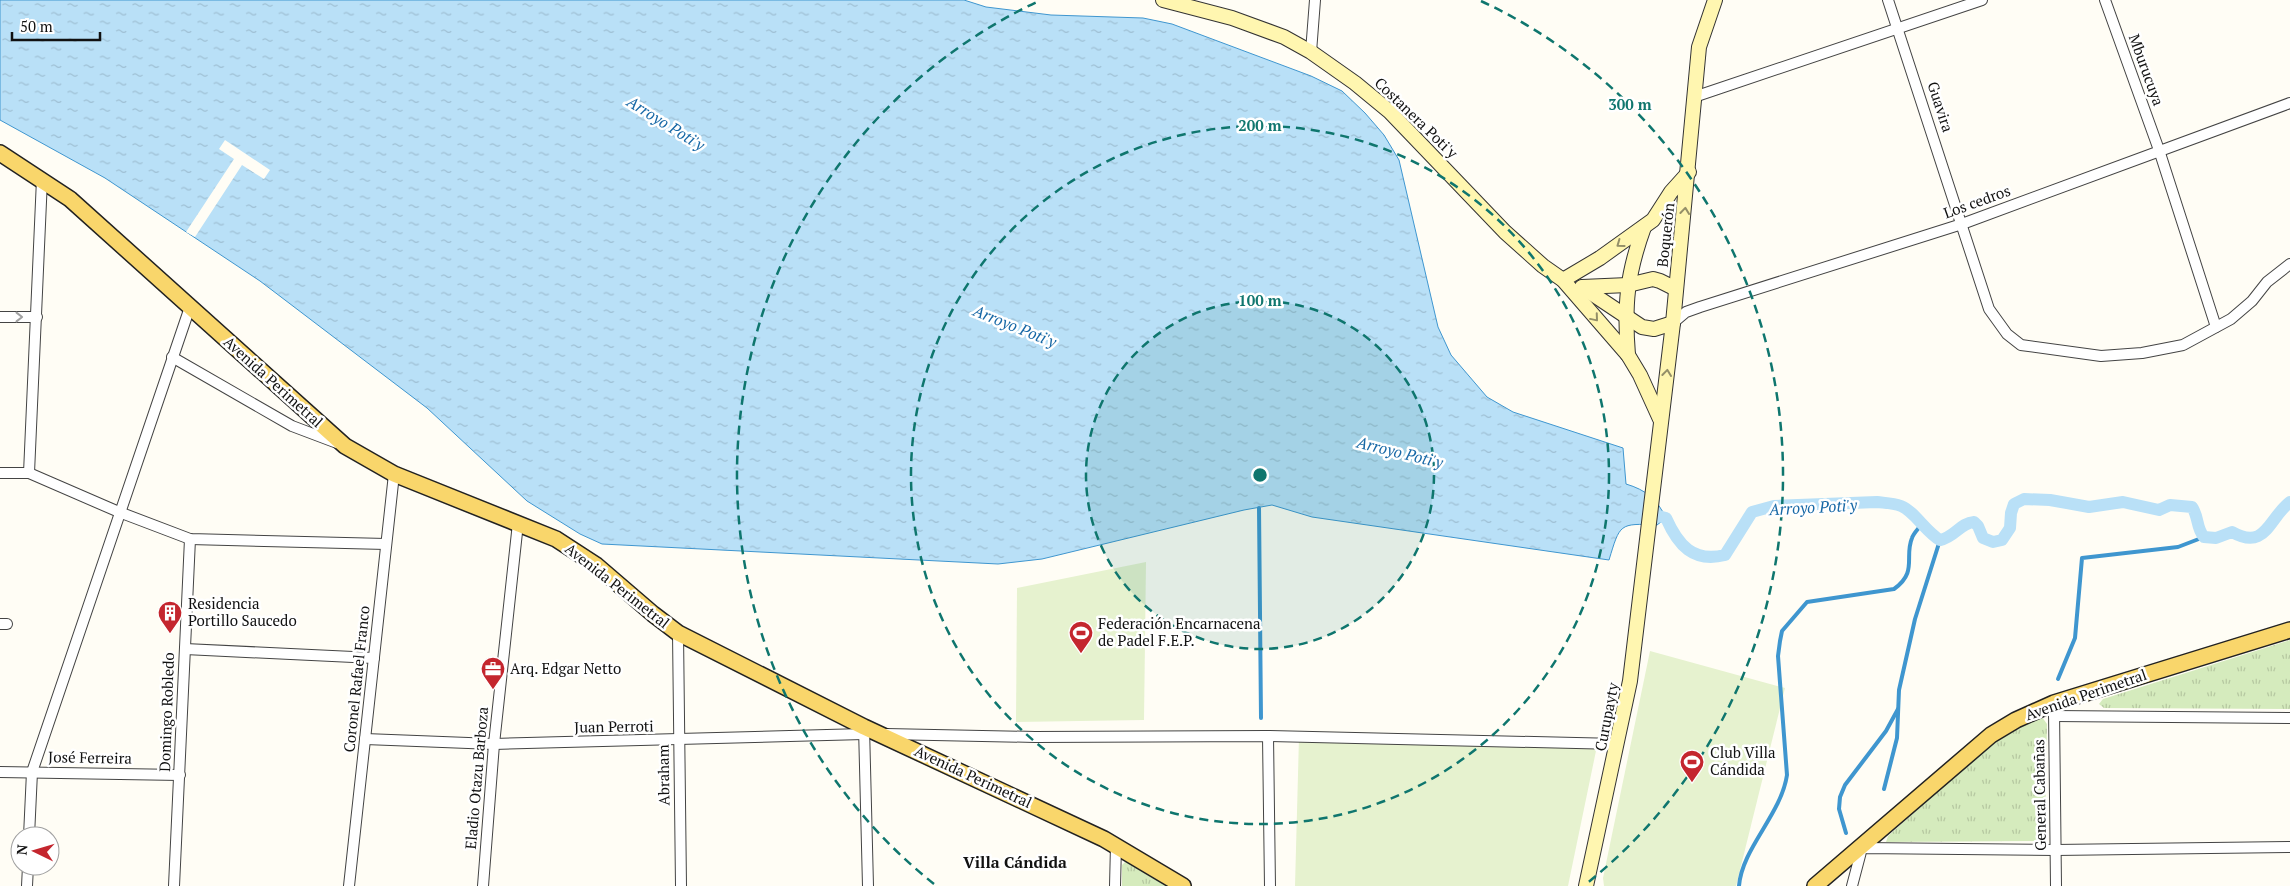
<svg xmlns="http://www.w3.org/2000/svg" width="2290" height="886" viewBox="0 0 2290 886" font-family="'PT Serif',serif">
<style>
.park{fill:url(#park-tufts)}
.pitch{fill:#e6f2cf}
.water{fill:url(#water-ripples);stroke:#3f96cf}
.pier{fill:#fffdf5}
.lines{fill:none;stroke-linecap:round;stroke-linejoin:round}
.stream{stroke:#3f96cf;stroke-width:4}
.canal{stroke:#b9e0f7;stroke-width:12}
.street-casing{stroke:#444;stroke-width:12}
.secondary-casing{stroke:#333;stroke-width:16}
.primary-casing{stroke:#222;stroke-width:18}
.street{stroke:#fff;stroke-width:10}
.secondary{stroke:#fff6b0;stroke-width:14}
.primary{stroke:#f9d66b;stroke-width:15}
.oneway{stroke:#948f68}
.oneway2{stroke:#a0a0a0}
.ring{fill:none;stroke:#0f766e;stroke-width:2.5;stroke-dasharray:9 6}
.labels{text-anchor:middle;stroke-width:5;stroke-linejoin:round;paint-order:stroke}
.street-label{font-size:15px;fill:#111;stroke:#fff}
.poi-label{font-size:15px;fill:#111;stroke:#fff;text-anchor:start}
.water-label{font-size:16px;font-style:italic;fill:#1768a6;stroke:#fff}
.neighbourhood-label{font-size:16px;font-weight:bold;fill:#111;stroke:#fff}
.centre{fill:#0f766e;stroke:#fff;stroke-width:2.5}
.ring-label{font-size:15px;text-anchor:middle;font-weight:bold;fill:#0f766e;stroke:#fff;stroke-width:5;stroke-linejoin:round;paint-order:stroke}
</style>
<defs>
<pattern id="park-tufts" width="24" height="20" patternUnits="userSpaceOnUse" patternTransform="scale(1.25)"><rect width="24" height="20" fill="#d5ebbd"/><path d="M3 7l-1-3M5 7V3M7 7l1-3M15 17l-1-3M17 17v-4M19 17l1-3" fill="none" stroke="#b6c8a1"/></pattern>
<pattern id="water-ripples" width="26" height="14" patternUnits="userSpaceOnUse" patternTransform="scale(1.25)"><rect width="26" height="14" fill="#b9e0f7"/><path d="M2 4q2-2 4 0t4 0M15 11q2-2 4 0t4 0" fill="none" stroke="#9ebfd3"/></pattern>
</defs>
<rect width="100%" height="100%" fill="#fffdf5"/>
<!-- park -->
<g class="park">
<path d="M2290 640V709L2104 708 2099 704 2103 699Z"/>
<path d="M2038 717H2042L2047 724 2045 833 2040 841 1886 842 1888 836 1989 745 2001 736Z"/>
<path d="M1127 860 1168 886H1122V865Z"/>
</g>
<!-- pitch -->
<g class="pitch">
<path d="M1146 562 1144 720 1016 722 1017 588Z"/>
<path d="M1650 651 1785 688 1736 886H1604L1603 878Z"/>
<path d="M1299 737 1597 746 1568 886H1295Z"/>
</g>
<!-- water -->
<path class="water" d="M0 0H964L986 7 1051 15 1143 18 1172 24 1311 76 1342 91 1365 113 1384 135 1399 160 1438 327 1451 355 1487 397 1513 412 1623 448 1626 484C1646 490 1657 499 1666 518L1657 525C1619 523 1620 524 1609 560L1312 517 1272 505 1244 510 1042 559 998 564 602 544 580 534 527 501 427 408 260 281 105 178 0 120Z"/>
<!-- pier -->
<path class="pier" d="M225 140 270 170 264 179 242 165 195 237 186 232 234 159 219 149Z"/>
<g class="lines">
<!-- stream -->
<g class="stream">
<path d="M1259 508 1261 718"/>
<path d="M2058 679 2075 638 2082 558 2178 547 2204 537"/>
<path d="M1884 789 1897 738 1899 690 1915 619 1940 540"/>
<path d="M1846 833 1839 809 1840 797 1845 785 1886 731 1898 709"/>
<path d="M1739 886C1742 848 1781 815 1787 775L1778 656 1780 641 1782 631 1807 602 1894 589C1918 572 1904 557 1912 538 1913 534 1918 529 1921 525"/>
</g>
<!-- canal -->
<path class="canal" d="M1650 514 1666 518C1678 545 1693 563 1725 555L1752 512 1774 506 1877 502C1885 503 1893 503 1901 506 1914 511 1926 532 1940 540 1955 537 1960 523 1974 522L1978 526 1983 538 1993 542 2002 540 2010 528 2011 513 2014 504 2024 499 2050 500 2089 507 2123 502 2159 510 2170 505 2192 507C2199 517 2196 528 2204 537L2216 538 2232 532C2266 551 2268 519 2290 502"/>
<defs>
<g id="street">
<path d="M1888 0 1989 309 2007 334 2021 345 2101 356 2142 353 2183 345 2231 319 2252 301 2267 282 2290 264"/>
<path d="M2105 0 2159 150 2216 327"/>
<path d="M1311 52 1315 0"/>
<path d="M1694 97 1982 0"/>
<path d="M0 317H37"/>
<path d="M1673 323 1686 312 1700 307 1962 224 2290 103"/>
<path d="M172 357 292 426 337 443"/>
<path d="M0 473H29L119 512 190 539 386 544"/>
<path d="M29 473 42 179"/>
<path d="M0 624H7"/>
<path d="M678 633 681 886"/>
<path d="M185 649 374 658"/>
<path d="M2054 710 2056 886"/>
<path d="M2054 716 2290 718"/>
<path d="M864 727 868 886"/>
<path d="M886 734 1035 737 1268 736 1270 886"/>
<path d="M1268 736 1618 744"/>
<path d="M365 739 494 744 864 734"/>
<path d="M0 772 180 775"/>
<path d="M29 836 32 772 190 307"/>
<path d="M27 886 28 866"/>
<path d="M174 886 190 539"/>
<path d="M349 886 394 474"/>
<path d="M483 886 494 744 518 523"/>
<path d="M1115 886 1116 845"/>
<path d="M1852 886 1862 848 2055 850 2290 847"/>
</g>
<g id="secondary">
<path d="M1163 0 1232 18 1284 37 1311 52 1355 83 1389 111 1505 232 1543 266 1563 280 1628 355 1640 375 1660 419"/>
<path d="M1563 280 1600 258 1653 220 1671 192 1689 172"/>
<path d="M1582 287 1642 327 1654 329 1673 323"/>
<path d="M1582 287 1628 285 1653 279 1660 281 1676 289"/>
<path d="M1628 355C1624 305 1627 274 1644 227"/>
<path d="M1586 886 1630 681 1673 323 1699 47 1715 0"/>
</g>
<g id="primary">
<path d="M0 153 70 199 345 446 394 474 556 539 596 565 653 614 678 633 864 727 1104 839 1183 886"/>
<path d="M1815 886 1991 735 2016 720 2054 703 2290 630"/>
</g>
</defs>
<!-- street casing -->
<use href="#street" class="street-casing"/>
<!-- secondary casing -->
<use href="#secondary" class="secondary-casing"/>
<!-- primary casing -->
<use href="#primary" class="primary-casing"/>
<!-- street -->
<use href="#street" class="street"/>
<!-- secondary -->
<use href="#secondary" class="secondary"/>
<!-- primary -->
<use href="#primary" class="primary"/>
</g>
<!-- one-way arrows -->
<defs><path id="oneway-chevron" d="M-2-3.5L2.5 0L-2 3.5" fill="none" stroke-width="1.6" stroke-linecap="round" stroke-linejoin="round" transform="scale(1.25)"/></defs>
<g class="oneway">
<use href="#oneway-chevron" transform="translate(1685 211) rotate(-84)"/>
<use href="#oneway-chevron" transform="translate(1620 244) rotate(144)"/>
<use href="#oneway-chevron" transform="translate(1595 318) rotate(50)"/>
<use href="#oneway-chevron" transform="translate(1667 373) rotate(-83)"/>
</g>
<use class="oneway2" href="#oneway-chevron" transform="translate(19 317)"/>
<!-- distance rings -->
<circle cx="1260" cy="475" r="174" fill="#0f766e" fill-opacity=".12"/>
<g class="ring">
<circle cx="1260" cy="475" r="174"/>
<circle cx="1260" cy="475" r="349"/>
<path d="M934 884A523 523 0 0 1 1039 1M1481 1A523 523 0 0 1 1586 884"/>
</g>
<!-- icons -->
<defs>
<symbol id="building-pin" viewBox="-11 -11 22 30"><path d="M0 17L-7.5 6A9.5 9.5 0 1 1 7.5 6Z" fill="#c4262e" stroke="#fff"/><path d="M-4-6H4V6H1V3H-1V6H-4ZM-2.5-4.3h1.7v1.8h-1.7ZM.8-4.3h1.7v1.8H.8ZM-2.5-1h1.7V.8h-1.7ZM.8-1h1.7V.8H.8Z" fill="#fff"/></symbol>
<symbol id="stadium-pin" viewBox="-11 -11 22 30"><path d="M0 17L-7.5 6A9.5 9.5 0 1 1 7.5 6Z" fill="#c4262e" stroke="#fff"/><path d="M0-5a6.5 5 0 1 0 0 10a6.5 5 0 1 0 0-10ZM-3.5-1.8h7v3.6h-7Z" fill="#fff"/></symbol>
<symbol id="office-pin" viewBox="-11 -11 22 30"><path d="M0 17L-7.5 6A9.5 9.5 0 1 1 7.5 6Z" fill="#c4262e" stroke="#fff"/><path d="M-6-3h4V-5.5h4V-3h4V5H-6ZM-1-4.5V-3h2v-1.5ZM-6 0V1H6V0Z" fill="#fff"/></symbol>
</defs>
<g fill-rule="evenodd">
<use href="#building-pin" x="156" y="599" width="28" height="38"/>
<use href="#stadium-pin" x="1067" y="619" width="28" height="38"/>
<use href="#office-pin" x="479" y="655" width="28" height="38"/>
<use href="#stadium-pin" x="1678" y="748" width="28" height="38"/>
</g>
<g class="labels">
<!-- street labels -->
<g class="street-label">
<text transform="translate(2146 70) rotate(70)" y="5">Mburucuya</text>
<text transform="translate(1940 107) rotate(72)" y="5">Guavira</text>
<text transform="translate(1416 118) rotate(44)" y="5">Costanera Poti'y</text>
<text transform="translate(1977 202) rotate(-20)" y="5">Los cedros</text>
<text transform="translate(1666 235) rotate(-84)" y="5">Boquerón</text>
<text transform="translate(273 382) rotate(42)" y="5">Avenida Perimetral</text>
<text transform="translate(617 586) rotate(38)" y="5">Avenida Perimetral</text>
<text transform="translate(357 679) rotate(-84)" y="5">Coronel Rafael Franco</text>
<text transform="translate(2086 695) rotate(-19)" y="5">Avenida Perimetral</text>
<text transform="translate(167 712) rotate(-88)" y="5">Domingo Robledo</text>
<text transform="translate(1607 717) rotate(-79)" y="5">Curupayty</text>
<text transform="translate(614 727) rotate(-1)" y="5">Juan Perroti</text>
<text transform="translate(90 758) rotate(1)" y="5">José Ferreira</text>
<text transform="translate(664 775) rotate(-91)" y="5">Abraham</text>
<text transform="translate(973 777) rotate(25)" y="5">Avenida Perimetral</text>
<text transform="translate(477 778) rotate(-85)" y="5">Eladio Otazu Barboza</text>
<text transform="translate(2040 795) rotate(-91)" y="5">General Cabañas</text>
</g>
<!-- poi labels -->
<g class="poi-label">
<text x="188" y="609">Residencia<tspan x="188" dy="17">Portillo Saucedo</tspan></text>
<text x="1098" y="629">Federación Encarnacena<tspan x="1098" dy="17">de Padel F.E.P.</tspan></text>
<text x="510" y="674">Arq. Edgar Netto</text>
<text x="1710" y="758">Club Villa<tspan x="1710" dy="17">Cándida</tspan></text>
</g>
<!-- water labels -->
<g class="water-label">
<text transform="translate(666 123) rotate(32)" y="6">Arroyo Poti'y</text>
<text transform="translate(1015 326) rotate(22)" y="6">Arroyo Poti'y</text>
<text transform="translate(1400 452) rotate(14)" y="6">Arroyo Poti'y</text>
<text transform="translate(1813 507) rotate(-3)" y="6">Arroyo Poti'y</text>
</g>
<!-- neighbourhood labels -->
<g class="neighbourhood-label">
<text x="1015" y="868">Villa Cándida</text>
</g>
</g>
<circle cx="1260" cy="475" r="8" class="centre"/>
<g class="ring-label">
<text x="1630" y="110">300 m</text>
<text x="1260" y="131">200 m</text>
<text x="1260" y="306">100 m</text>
</g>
<!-- north arrow -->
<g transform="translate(35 851) rotate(275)"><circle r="24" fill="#ffffff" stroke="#a0a0a0"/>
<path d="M0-4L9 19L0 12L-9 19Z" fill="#c4262e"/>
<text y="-8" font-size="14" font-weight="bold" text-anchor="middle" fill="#111111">N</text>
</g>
<!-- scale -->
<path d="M12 32v8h88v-8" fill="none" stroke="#111111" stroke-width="2.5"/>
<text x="20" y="32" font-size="15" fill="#111111" stroke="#ffffff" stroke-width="4" paint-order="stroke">50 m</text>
</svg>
